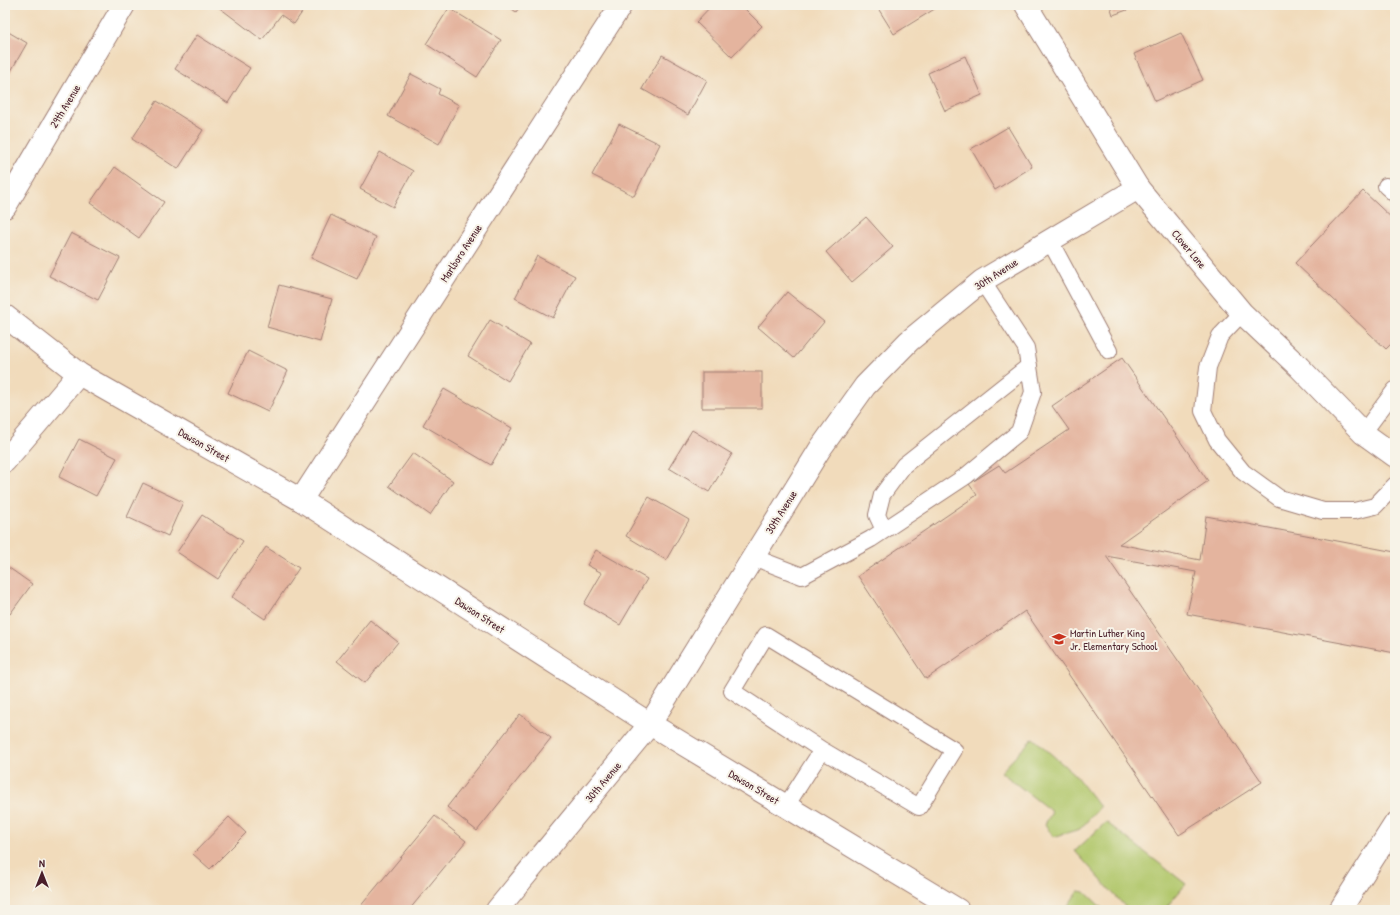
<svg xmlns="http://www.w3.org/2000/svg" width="1400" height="915" viewBox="0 0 1400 915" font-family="'Patrick Hand',sans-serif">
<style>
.green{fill:#b2c86d;stroke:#7e744c}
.building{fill:#e4b49e}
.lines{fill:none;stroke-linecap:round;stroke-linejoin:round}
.lane-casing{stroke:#9e7d73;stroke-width:18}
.street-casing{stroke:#9e7d73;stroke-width:24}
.lane{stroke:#fff;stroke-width:16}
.street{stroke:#fff;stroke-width:22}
.labels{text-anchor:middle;stroke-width:4;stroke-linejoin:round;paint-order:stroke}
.street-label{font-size:11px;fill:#4a1f2b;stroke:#f7f3e8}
.poi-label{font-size:11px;fill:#4a1f2b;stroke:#f7f3e8;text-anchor:start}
</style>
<rect width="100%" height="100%" fill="#f7f3e8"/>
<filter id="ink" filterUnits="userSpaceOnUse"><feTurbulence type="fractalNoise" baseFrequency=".025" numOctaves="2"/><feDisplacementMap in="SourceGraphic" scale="8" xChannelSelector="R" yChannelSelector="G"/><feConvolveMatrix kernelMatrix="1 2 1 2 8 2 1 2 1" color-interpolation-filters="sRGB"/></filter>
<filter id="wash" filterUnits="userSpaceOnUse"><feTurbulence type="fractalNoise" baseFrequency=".012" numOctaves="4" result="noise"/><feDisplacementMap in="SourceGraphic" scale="16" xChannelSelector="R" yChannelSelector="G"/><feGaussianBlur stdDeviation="0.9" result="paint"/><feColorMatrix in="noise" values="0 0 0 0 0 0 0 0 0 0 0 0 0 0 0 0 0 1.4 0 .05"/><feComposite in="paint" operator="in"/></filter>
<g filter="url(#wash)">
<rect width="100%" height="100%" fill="#f1dbbb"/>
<!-- green -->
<g class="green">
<path d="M1033 738 1075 775 1100 807 1080 829 1053 837 1045 824 1052 812 1001 772Z"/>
<path d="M1106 822 1186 884 1164 910H1128L1075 851Z"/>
<path d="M1078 891 1085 892 1104 910H1065Z"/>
</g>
<g id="blocks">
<!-- building -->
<g class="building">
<path d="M216 5H300L305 8 294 24 281 15 262 40Z"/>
<path d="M507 5H521L516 12Z"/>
<path d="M712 5H741L762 26 732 57 696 22Z"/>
<path d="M876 5H941L894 34Z"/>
<path d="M1110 5H1141L1113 15Z"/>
<path d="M449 8 501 40 477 77 426 44Z"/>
<path d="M5 30 27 43 7 78 5 77Z"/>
<path d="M1181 33 1203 80 1155 101 1134 54Z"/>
<path d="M197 35 250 68 228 103 175 69Z"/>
<path d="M662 55 707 80 688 115 642 89Z"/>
<path d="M965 56 982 95 945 111 928 73Z"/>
<path d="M411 74 440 89 438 94 459 105 439 144 388 116Z"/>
<path d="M157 101 203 130 178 169 132 139Z"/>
<path d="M619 124 660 144 634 196 592 175Z"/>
<path d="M1008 127 1032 167 995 190 971 149Z"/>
<path d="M380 152 413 171 393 207 360 189Z"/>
<path d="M115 167 164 202 139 238 90 203Z"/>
<path d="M1363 191 1395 221V340L1386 349 1295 263Z"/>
<path d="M331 215 376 237 357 279 311 258Z"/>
<path d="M866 217 893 247 852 282 826 252Z"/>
<path d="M71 233 120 258 98 300 49 276Z"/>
<path d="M537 256 575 276 553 318 515 298Z"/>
<path d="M279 285 332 299 320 342 267 327Z"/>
<path d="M787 292 824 322 794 358 758 327Z"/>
<path d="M490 320 530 344 508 381 468 356Z"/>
<path d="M248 351 288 371 268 412 228 393Z"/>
<path d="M1122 358 1208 481 1119 544 1200 560 1206 516 1395 552V653L1187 614 1196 572 1106 556 1262 782 1179 835 1025 611 926 679 858 576 977 495 969 484 999 465 1005 473 1069 430 1052 406Z"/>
<rect x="702" y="372" width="60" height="36"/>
<path d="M444 389 512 428 491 465 423 425Z"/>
<path d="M692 430 732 454 709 492 669 468Z"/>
<path d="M79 439 117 458 96 496 59 477Z"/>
<path d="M413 453 453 481 430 515 389 486Z"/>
<path d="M143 483 183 502 168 536 127 517Z"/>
<path d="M649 497 689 520 666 560 626 536Z"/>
<path d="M202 515 243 541 218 579 177 552Z"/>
<path d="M266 547 299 568 265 619 232 597Z"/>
<path d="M596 550 647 579 620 625 584 604 602 573 587 565Z"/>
<path d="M5 565 32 584 10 614 5 610Z"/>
<path d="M370 620 398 642 365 683 337 661Z"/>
<path d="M520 714 551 738 477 831 447 807Z"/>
<path d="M435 816 466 841 409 910H362L359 908Z"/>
<path d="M229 817 246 833 210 869 193 854Z"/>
</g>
</g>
</g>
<g filter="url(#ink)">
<use href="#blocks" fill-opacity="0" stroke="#9e7d73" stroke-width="1"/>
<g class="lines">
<defs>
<g id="lane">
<path d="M1386 186 1395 194"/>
<path d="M1050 241 1109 351"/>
<path d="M1242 313 1220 336 1208 367 1203 411 1217 440 1243 472 1279 498 1323 511H1354L1375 506 1395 485"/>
<path d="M1363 433 1395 390"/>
<path d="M884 530 877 515 882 495 904 465 1029 366"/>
<path d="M753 557 802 576 871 539 966 476 1019 432 1033 392 1026 348 982 281"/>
<path d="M786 806 822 750 919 807 954 750 766 635 732 691 822 750"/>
</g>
<g id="street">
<path d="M1026 5 1138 188 1242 313 1299 367 1363 433 1395 456"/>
<path d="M5 207 124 5"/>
<path d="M5 316 79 374 301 500 650 724 958 910"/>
<path d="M5 461 79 374"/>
<path d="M301 500 621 5"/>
<path d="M497 910 650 724 820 449 865 386 909 341 982 281 1138 188"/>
<path d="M1340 910 1395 824"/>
</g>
</defs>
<!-- lane casing -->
<use href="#lane" class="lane-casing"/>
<!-- street casing -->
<use href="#street" class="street-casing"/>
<!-- lane -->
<use href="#lane" class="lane"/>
<!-- street -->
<use href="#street" class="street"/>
</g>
</g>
<!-- icons -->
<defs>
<symbol id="school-bare" viewBox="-9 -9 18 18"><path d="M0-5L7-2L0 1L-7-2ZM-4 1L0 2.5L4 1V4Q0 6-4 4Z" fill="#c8321e" stroke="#f7f3e8" stroke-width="2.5" paint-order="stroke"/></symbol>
</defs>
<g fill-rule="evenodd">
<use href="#school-bare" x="1049" y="629" width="20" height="20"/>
</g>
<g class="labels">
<!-- street labels -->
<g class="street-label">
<text transform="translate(65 106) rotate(-59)" y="4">29th Avenue</text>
<text transform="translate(1189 249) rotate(50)" y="4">Clover Lane</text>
<text transform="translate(461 253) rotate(-57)" y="4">Marlboro Avenue</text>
<text transform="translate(996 274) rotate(-33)" y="4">30th Avenue</text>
<text transform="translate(204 445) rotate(30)" y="4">Dawson Street</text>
<text transform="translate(781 512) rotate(-58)" y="4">30th Avenue</text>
<text transform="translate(480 615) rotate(33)" y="4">Dawson Street</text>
<text transform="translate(603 782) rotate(-50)" y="4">30th Avenue</text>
<text transform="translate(754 787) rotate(31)" y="4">Dawson Street</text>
</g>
<!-- poi labels -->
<g class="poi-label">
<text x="1070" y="637">Martin Luther King<tspan x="1070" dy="13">Jr. Elementary School</tspan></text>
</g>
</g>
<!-- margin -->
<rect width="1400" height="915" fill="none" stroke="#f7f3e8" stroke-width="20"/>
<!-- north arrow -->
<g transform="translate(42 873)" stroke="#f7f3e8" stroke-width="3" paint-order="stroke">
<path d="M0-3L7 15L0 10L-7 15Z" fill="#4a1f2b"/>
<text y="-6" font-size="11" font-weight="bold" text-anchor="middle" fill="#4a1f2b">N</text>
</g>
</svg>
